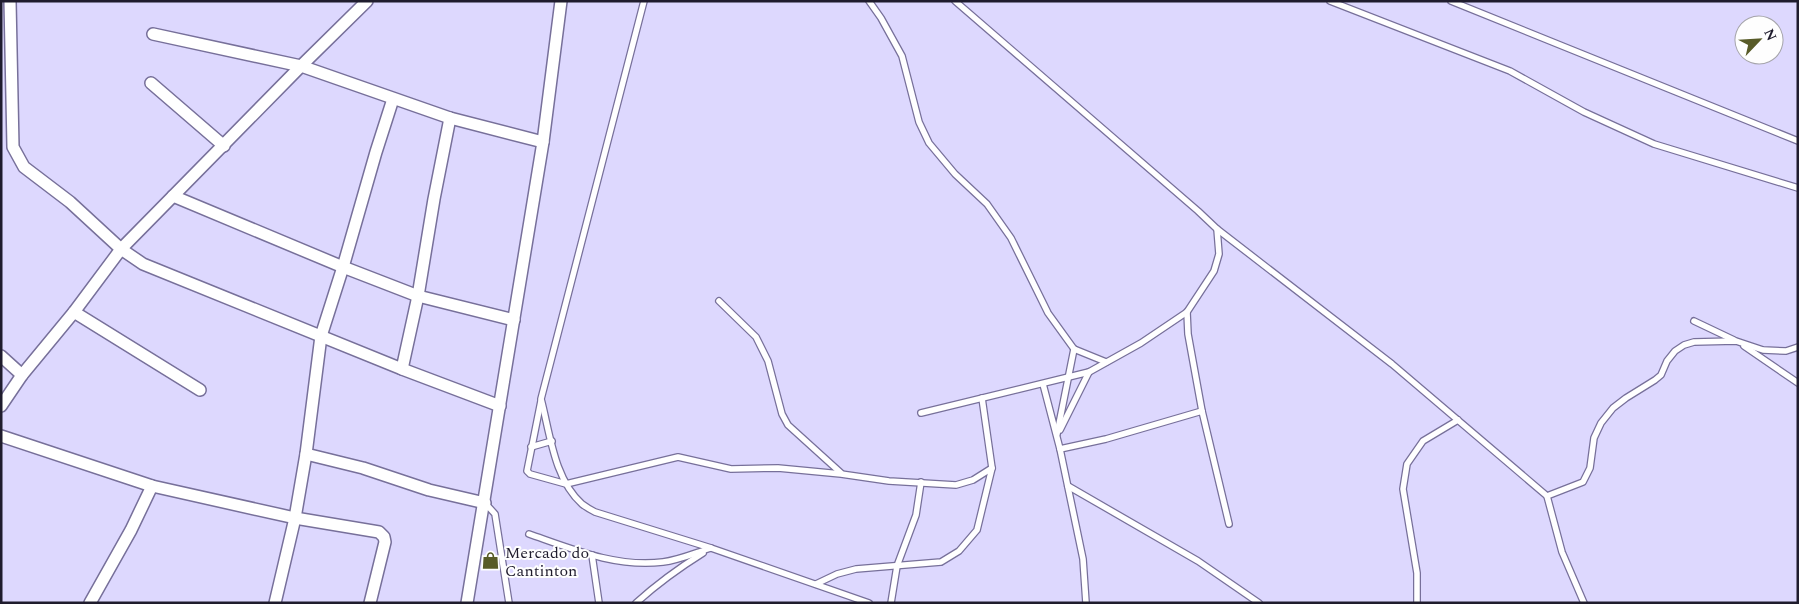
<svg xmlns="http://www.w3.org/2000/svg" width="1799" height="604" viewBox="0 0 1799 604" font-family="Spectral,serif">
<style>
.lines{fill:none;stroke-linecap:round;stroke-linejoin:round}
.lane-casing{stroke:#77709a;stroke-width:8}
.street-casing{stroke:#77709a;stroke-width:14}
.lane{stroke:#fff;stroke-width:5.5}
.street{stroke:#fff;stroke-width:11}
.labels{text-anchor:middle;stroke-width:4;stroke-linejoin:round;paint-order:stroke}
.poi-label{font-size:16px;fill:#1f1c2d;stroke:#fefefe;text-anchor:start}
</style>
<rect width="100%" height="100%" fill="#ddd8fe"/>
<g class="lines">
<defs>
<g id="lane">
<path d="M644 1 541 399C550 433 554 479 582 504 586 507 591 510 595 512L711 548 869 603"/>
<path d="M869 1 881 18 902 56 919 122 929 143 955 174 987 204 1011 238 1048 313 1074 349 1106 362"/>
<path d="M955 1 1198 211 1217 229 1392 364 1547 496 1562 552 1584 603"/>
<path d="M1330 1 1510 71 1584 112 1654 144 1798 188"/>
<path d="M1451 1 1798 141"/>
<path d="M719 301 756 337 768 361 782 414 788 425 841 473"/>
<path d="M1187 312 1188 334 1202 411 1229 524"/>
<path d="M1694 321 1734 340"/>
<path d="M1744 346 1798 383"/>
<path d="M1043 384 1060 449 1083 559 1086 603"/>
<path d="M541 401 527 471 530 474 566 484 678 457 731 469 778 468 841 474 889 481 956 485 973 480 992 468"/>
<path d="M921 413 1089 372 1141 343 1187 312 1214 271 1219 254 1217 229"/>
<path d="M1060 430 1089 372"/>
<path d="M1057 434 1074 349"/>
<path d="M531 447 552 441"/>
<path d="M1060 449 1106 439 1202 411"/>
<path d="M1068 486 1198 561 1259 603"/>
<path d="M1547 496 1583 482 1590 468 1594 438 1601 423 1613 408 1626 398 1655 380 1661 375 1667 361 1675 351 1684 345 1694 342 1736 341 1763 350 1786 351 1798 347"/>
<path d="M485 503 495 514 509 603"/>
<path d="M529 534C572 549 617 568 663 562 679 560 695 553 711 548"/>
<path d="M592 555 599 603"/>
<path d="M816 584 837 574 856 569 941 562 959 551 977 530 992 468 982 398"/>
<path d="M636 603C657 584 679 568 703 553"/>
<path d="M891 603 897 566 916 515 921 482"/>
<path d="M1417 603V573L1403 489 1407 464 1423 441 1458 420"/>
</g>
<g id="street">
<path d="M10 1 13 147 24 167 70 202 121 249 143 264 402 369 500 406"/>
<path d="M153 34 301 66 450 118 543 142"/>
<path d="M151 83 224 146"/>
<path d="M173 196 343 267 418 296 514 320"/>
<path d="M74 312 200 390"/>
<path d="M1 356 22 375"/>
<path d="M402 369 418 296 434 199 450 118"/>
<path d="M1 406 22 375 74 312 121 249 301 66 367 1"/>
<path d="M1 436 152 486 295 518 379 532 384 537 385 542 370 603"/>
<path d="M306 454 363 468 429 490 485 503"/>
<path d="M90 603 131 530 152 486"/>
<path d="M275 603 295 518 306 454 321 336 343 267 376 152 393 99"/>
<path d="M467 603 543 142 561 1"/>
</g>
</defs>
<!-- lane casing -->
<use href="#lane" class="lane-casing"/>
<!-- street casing -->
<use href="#street" class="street-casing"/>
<!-- lane -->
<use href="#lane" class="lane"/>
<!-- street -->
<use href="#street" class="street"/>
</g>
<!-- icons -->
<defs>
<symbol id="shop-bare" viewBox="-9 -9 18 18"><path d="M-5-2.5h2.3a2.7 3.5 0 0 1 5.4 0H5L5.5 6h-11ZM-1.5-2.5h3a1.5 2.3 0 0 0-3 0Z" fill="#585b28" stroke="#fefefe" stroke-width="2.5" paint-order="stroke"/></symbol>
</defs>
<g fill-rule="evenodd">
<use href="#shop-bare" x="478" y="548" width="25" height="25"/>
</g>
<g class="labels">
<!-- poi labels -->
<g class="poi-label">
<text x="505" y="558">Mercado do<tspan x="505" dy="18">Cantinton</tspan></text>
</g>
</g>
<!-- border -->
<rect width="1799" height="604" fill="none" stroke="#1f1c2d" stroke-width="5"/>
<!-- north arrow -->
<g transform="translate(1759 40) rotate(65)"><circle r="24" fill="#fefefe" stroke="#a5a4aa"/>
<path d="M0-4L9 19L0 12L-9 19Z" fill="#585b28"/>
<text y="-8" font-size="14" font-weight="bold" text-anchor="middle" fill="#1f1c2d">N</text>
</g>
</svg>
